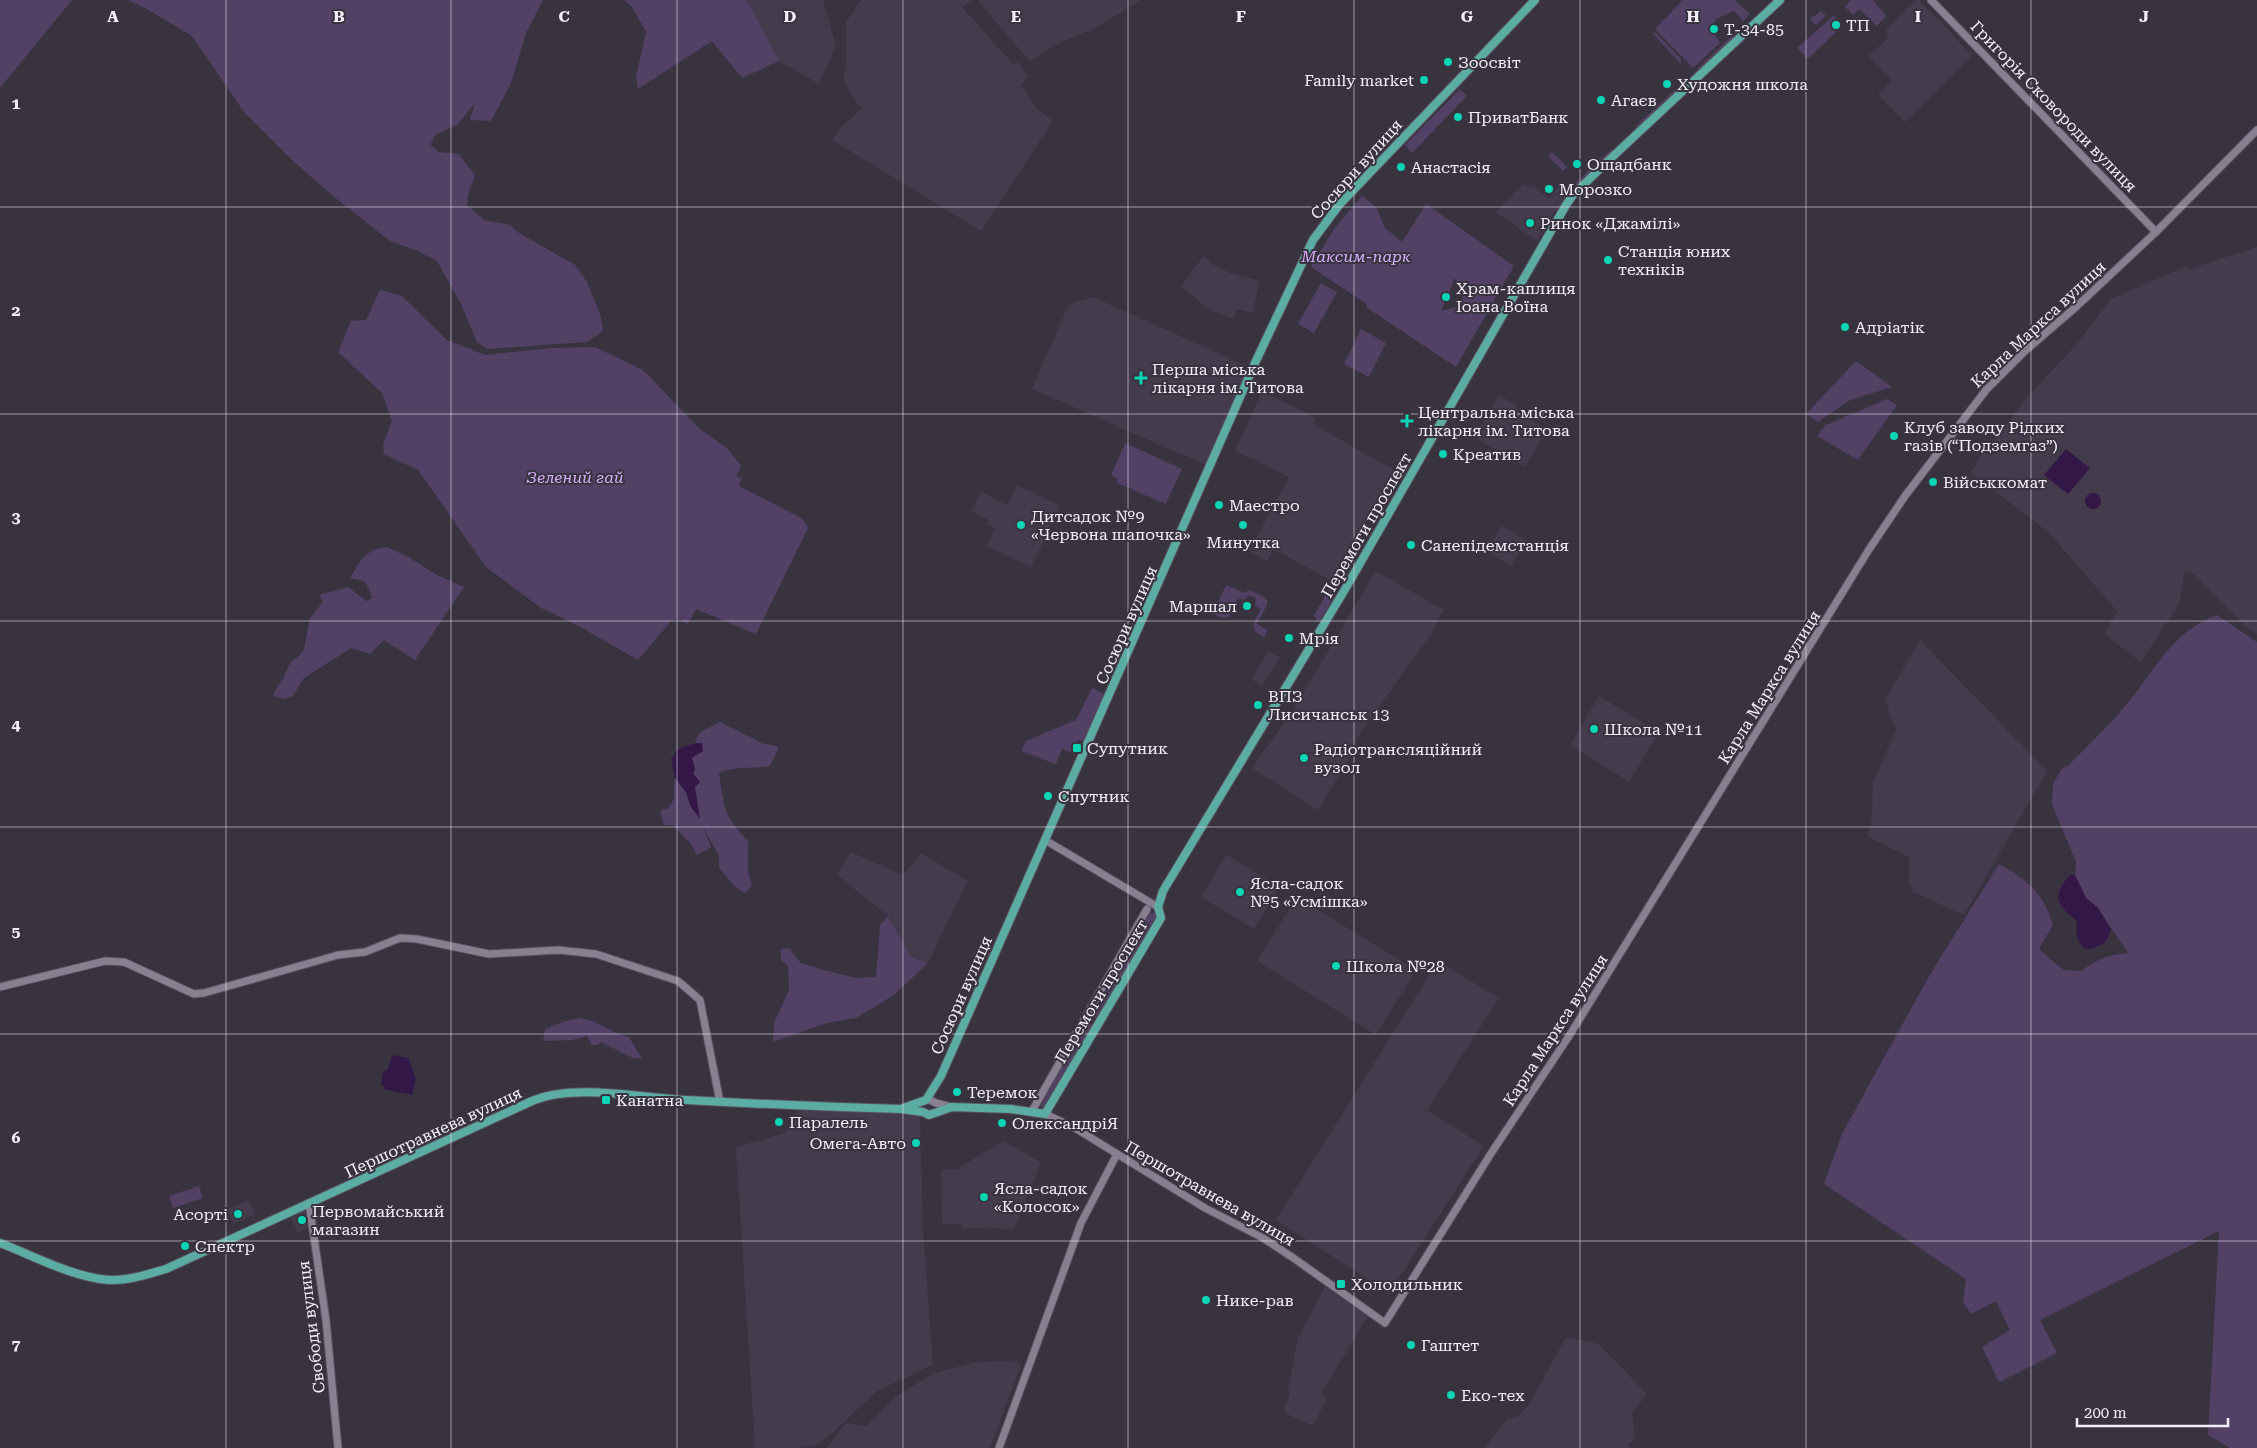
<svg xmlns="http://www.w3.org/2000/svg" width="2257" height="1448" viewBox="0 0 2257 1448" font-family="'Roboto Serif',serif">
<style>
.built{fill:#443b4d}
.green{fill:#534065;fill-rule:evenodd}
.water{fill:#331847}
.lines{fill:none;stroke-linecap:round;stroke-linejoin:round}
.secondary-casing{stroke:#58515d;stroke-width:9}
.primary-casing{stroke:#58515d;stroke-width:10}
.secondary{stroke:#888090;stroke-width:7}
.primary{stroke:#5baca2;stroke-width:8}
.grid{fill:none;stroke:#f3eff8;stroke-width:1;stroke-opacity:0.55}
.poi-dot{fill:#0ad5b5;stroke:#393340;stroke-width:2}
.labels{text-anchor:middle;stroke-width:4;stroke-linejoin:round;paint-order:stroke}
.poi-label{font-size:16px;fill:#f3eff8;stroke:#393340;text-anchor:start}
.street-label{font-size:16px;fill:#f3eff8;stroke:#393340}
.park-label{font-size:16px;font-style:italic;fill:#d6adfc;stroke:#393340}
.grid-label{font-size:16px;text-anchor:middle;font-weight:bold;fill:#f3eff8;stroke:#393340;stroke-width:4;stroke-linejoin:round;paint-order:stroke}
</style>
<rect width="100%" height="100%" fill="#393340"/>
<!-- built -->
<g class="built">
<path d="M747 0H823L836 46 819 84 779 61Z"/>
<path d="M861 0H972L962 7 1014 65 1018 62 1029 77 1021 85 1036 108 1053 121 981 231 832 140 839 129 861 109 848 89 843 75 846 65V22Z"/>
<path d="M979 0H1141L1094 29 1057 44 1030 62 978 1Z"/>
<path d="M1915 0H1919L1972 55 1905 122 1878 95 1892 81 1869 56 1888 38 1886 36 1889 33 1886 30Z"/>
<path d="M1523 184 1529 188 1533 185 1549 199 1559 186 1567 194 1568 198 1558 210 1555 211 1537 241 1496 212Z"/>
<path d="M2257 247V634L2245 626 2193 574 2185 571 2179 604 2141 662 2104 634 2117 611 2049 533 1970 472 1977 464 1976 462 2031 393 2076 345 2111 299 2186 266 2189 269Z"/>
<path d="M1204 256 1214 265 1230 273 1260 281 1252 313 1237 309 1233 319 1210 310 1181 287 1192 271Z"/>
<path d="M1093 297 1249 367 1206 465 1032 389 1069 304Z"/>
<path d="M1262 391 1316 418 1313 424 1396 471 1332 581 1273 549 1267 561 1249 551 1289 477 1235 451Z"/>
<path d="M1499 395 1516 405 1520 414 1547 429 1525 467 1474 437Z"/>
<path d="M1017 485 1061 506 1031 567 986 546 995 528 986 523 988 520 971 511 981 492 1007 505Z"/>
<path d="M1502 526 1526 540 1511 566 1487 552Z"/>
<path d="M1376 571 1444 610 1434 626 1435 628 1352 745 1356 748 1318 810 1252 768 1294 708Z"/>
<path d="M1920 640 2047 771 1964 915 1913 892 1909 880V857L1867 836 1871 827 1872 813 1873 782 1896 730 1885 700Z"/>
<path d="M1269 651 1280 658 1262 686 1251 679Z"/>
<path d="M1599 696 1659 732 1629 782 1570 745Z"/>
<path d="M851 852 903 875 921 853 968 881 928 963 911 957 888 916 837 875Z"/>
<path d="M1226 855 1280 886 1254 929 1201 897Z"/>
<path d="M1297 897 1416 970 1376 1035 1257 961Z"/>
<path d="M1435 966H1446L1499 998 1427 1110 1484 1146 1389 1293 1276 1220Z"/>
<path d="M799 1108 920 1114 923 1229 933 1365 877 1391 820 1444 795 1448H755L736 1147 785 1133Z"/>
<path d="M1003 1141 1041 1162 1014 1229 961 1228V1224H942L941 1170 959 1169 960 1167Z"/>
<path d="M248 1201 255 1214 233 1224 227 1209Z"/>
<path d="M303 1211 306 1212 308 1227 298 1232 291 1218Z"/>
<path d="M1325 1287 1368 1316 1321 1394 1327 1398 1313 1426 1287 1414 1284 1410 1290 1394 1288 1391 1298 1337Z"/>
<path d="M1566 1337 1599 1344 1647 1394 1632 1413 1635 1439 1628 1445 1631 1448H1484L1508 1418 1517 1417 1530 1403Z"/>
<path d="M1017 1361 1021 1365 990 1448H826L846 1423 866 1426 897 1396 932 1374 976 1362Z"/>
</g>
<!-- green -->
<g class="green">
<path d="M0 0H72L0 88Z"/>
<path d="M128 0H543L526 33 511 83 491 121 470 120 475 103 457 125 435 135 430 145 439 152 459 154 475 176 468 194 467 205 484 220 510 225 519 233 575 265 587 282 594 299 601 317 603 331 587 342 487 349 477 342 460 302 437 261 418 251 390 241 333 196 292 160 244 112 192 36 145 8Z"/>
<path d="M624 0H747L779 61 742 78 712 41 638 89 636 77 646 32 632 7Z"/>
<path d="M1683 0H1735L1750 14 1743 21 1734 11 1716 19 1711 29 1720 43 1693 68 1655 29Z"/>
<path d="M1851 0H1873L1886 16 1877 26 1859 9 1853 15 1845 7Z"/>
<path d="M1821 11 1826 16 1816 25 1810 19Z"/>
<path d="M1833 16 1837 19 1830 26 1836 32 1808 59 1797 48Z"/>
<path d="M1655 32 1681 59V64L1653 34Z"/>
<path d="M1733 35 1735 37 1700 71 1697 69Z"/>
<path d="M1678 87 1681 90 1637 128 1636 126Z"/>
<path d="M1460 89 1467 96 1412 153 1405 145Z"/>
<path d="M1612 149 1614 152 1578 186 1575 184Z"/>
<path d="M1552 152 1567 167 1563 171 1548 156Z"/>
<path d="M1362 196 1376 207 1385 228 1402 242 1426 204 1514 266 1456 367 1366 307 1367 304 1311 267 1333 230ZM1455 278 1463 298 1457 307 1441 311Z"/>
<path d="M1321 283 1337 292 1314 333 1298 324Z"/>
<path d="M380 290 402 296 447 340 485 355 551 348 595 347 643 370 700 429 727 448 741 466 736 476 742 478 739 486 803 519 808 528 756 634 696 609 688 624 677 619 671 621 638 660 577 625 541 608 486 567 418 470 384 454 383 444 392 421 382 393 338 352 351 321 366 320Z"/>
<path d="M1361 329 1386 343 1369 377 1344 364Z"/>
<path d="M1856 361 1892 387 1850 400 1818 422 1806 414Z"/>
<path d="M1887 399 1897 405 1858 460 1817 436 1826 425Z"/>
<path d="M1125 443 1182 469 1166 504 1117 483 1118 479 1111 475Z"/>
<path d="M387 547 408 557 437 575 464 587 415 660 384 640 370 654 351 648 304 678 293 696 284 699 276 697 273 694 283 679 290 663 300 655 304 649 310 618 323 602 319 595 348 587 366 601 372 598 370 591 364 581 350 578C361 560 364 550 387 547Z"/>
<path d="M1226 585 1245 593 1250 590 1267 599V605L1257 624 1268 630 1264 637C1247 628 1254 623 1261 609L1255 606 1256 598 1249 595 1244 600 1238 598 1229 617 1223 618 1213 614Z"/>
<path d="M1328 590 1334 591 1336 594 1320 620 1317 621 1314 616Z"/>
<path d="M2217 615 2257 642V1448H2230L2208 1435 2219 1231 2040 1320 2057 1353 1999 1382 1982 1347 2010 1330 1996 1301 1971 1314 1963 1302 1966 1279 1824 1184 1842 1134 1871 1081 1932 971 1999 864C2029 881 2043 892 2053 925L2039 949 2063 970 2082 971C2098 958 2109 955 2128 953L2098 908 2086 898 2075 875 2076 862 2052 804 2053 784 2062 768 2068 766C2089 744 2112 723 2131 699 2157 666 2175 630 2217 615Z"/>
<path d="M1092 688 1105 694 1083 741 1078 740 1072 753 1062 749 1056 764 1021 751 1026 741 1076 720Z"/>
<path d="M720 722 762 743 779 747 770 766C753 769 735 766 719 773 725 810 722 813 748 841V871L752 886 745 893 735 887 719 868V856L703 827 711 847 697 855 691 844 673 825H664L660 812 663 809H667C680 795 671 792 675 778L686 792 690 806 693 773 695 769 692 758 701 743H695L699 733Z"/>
<path d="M1149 913H1156L1158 919 1098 1017 1094 1018 1092 1010Z"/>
<path d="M888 916 911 957 928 963 894 995 856 1018 827 1023 773 1042 774 1023 789 990 788 966 781 960V949L789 948 801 963 824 970 856 978 876 977 880 925Z"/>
<path d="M580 1018C597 1020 611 1033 629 1037L642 1059 633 1058 601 1042 597 1045H592L587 1036 572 1040 543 1041 545 1029 565 1021Z"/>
<path d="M1091 1023 1093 1026 1045 1109 1042 1108 1041 1104 1085 1026Z"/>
<path d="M199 1186 203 1198 173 1208 169 1196Z"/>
</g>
<!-- water -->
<g class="water">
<path d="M2066 449 2090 468 2068 494 2044 475Z"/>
<circle cx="2093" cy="501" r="8"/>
<path d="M695 743H702L703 751 692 758 695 769 693 773 700 782 695 787 700 819 691 807 686 792 675 778 671 759 678 749Z"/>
<path d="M2070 875H2075L2086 898 2098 908 2111 930 2106 942 2092 949 2083 948C2076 939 2076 932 2077 921 2057 906 2051 895 2070 875Z"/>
<path d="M393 1055 408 1058 416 1079 412 1095 384 1089V1086H381L383 1071H387Z"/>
</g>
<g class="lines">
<defs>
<g id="secondary">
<path d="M1931 0 2156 232"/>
<path d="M1045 840 1158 907"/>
<path d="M0 987 105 961 124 962 194 994 204 993 338 955 365 952 400 938 417 939 489 954 558 950 596 954 678 981 700 1000 720 1102"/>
<path d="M926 1100H930L936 1103 952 1107"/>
<path d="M1032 1111 1147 909"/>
<path d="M1045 1114 1075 1128 1205 1208 1263 1238 1292 1257 1385 1323 1490 1155 1571 1033 1868 551 1905 496 1986 390 2025 351 2077 306 2156 232 2257 130"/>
<path d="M309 1203 326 1320 338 1448"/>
<path d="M999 1448 1081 1223 1117 1154"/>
</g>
<g id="primary">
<path d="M903 1108 926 1100 941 1076 1255 363 1313 240 1339 205 1535 0"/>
<path d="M0 1243C34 1256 72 1277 109 1280 128 1281 148 1274 166 1269L532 1101C574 1083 642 1098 687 1100 758 1104 830 1107 901 1109L923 1112 929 1115 952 1107 1011 1109 1045 1114 1161 918 1158 907 1163 891 1347 586 1566 205 1573 195 1608 161 1780 0"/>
</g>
</defs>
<!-- secondary casing -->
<use href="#secondary" class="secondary-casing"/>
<!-- primary casing -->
<use href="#primary" class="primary-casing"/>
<!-- secondary -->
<use href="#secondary" class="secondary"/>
<!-- primary -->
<use href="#primary" class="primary"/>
</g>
<!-- grid -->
<path class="grid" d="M226 0V1448M451 0V1448M677 0V1448M903 0V1448M1128 0V1448M1354 0V1448M1580 0V1448M1806 0V1448M2031 0V1448M0 207H2257M0 414H2257M0 621H2257M0 827H2257M0 1034H2257M0 1241H2257"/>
<!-- markers -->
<g class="poi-dot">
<circle cx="1836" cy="25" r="5"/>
<circle cx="1714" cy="29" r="5"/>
<circle cx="1448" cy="62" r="5"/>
<circle cx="1424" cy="80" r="5"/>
<circle cx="1667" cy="84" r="5"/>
<circle cx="1601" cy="100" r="5"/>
<circle cx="1458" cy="117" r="5"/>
<circle cx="1577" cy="164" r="5"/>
<circle cx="1401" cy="167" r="5"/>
<circle cx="1549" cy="189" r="5"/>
<circle cx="1530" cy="223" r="5"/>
<circle cx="1608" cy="260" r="5"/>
<circle cx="1446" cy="297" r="5"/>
<circle cx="1845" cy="327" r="5"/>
<path d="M1138.5 370.5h5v5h5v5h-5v5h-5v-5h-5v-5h5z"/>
<path d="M1404.5 413.5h5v5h5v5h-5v5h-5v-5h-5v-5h5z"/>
<circle cx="1894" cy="436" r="5"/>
<circle cx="1443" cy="454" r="5"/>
<circle cx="1933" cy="482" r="5"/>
<circle cx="1219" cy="505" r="5"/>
<circle cx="1021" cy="525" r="5"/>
<circle cx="1243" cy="525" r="5"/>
<circle cx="1411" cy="545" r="5"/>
<circle cx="1247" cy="606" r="5"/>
<circle cx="1289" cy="638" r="5"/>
<circle cx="1258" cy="705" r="5"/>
<circle cx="1594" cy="729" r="5"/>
<rect x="1072" y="743" width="10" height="10" rx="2.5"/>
<circle cx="1304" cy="758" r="5"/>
<circle cx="1048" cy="796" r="5"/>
<circle cx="1240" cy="892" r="5"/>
<circle cx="1336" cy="966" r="5"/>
<circle cx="957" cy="1092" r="5"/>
<rect x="601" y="1095" width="10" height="10" rx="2.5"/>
<circle cx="779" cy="1122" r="5"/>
<circle cx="1002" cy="1123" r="5"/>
<circle cx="916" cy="1143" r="5"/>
<circle cx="984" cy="1197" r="5"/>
<circle cx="238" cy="1214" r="5"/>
<circle cx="302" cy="1220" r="5"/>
<circle cx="185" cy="1246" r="5"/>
<rect x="1336" y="1279" width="10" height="10" rx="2.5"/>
<circle cx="1206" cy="1300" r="5"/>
<circle cx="1411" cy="1345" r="5"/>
<circle cx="1451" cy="1395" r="5"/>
</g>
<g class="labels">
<!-- poi labels -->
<g class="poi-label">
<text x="1846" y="31">ТП</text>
<text x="1724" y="35">Т-34-85</text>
<text x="1458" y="68">Зоосвіт</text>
<text x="1414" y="86" text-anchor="end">Family market</text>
<text x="1677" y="90">Художня школа</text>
<text x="1611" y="106">Агаєв</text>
<text x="1468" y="123">ПриватБанк</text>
<text x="1587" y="170">Ощадбанк</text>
<text x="1411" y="173">Анастасія</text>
<text x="1559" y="195">Морозко</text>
<text x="1540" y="229">Ринок «Джамілі»</text>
<text x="1618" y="257">Станція юних<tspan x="1618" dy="18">техніків</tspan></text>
<text x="1456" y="294">Храм-каплиця<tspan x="1456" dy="18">Іоана Воїна</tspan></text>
<text x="1855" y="333">Адріатік</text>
<text x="1152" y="375">Перша міська<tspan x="1152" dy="18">лікарня ім. Титова</tspan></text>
<text x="1418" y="418">Центральна міська<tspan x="1418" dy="18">лікарня ім. Титова</tspan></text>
<text x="1904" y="433">Клуб заводу Рідких<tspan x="1904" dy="18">газів (“Подземгаз”)</tspan></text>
<text x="1453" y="460">Креатив</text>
<text x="1943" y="488">Військкомат</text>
<text x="1229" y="511">Маестро</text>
<text x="1031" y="522">Дитсадок №9<tspan x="1031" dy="18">«Червона шапочка»</tspan></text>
<text x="1243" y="548" text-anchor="middle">Минутка</text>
<text x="1421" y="551">Санепідемстанція</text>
<text x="1237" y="612" text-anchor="end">Маршал</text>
<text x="1299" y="644">Мрія</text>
<text x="1268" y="702">ВПЗ<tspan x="1268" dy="18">Лисичанськ 13</tspan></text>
<text x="1604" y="735">Школа №11</text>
<text x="1087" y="754">Супутник</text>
<text x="1314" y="755">Радіотрансляційний<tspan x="1314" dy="18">вузол</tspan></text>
<text x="1058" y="802">Спутник</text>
<text x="1250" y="889">Ясла-садок<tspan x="1250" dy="18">№5 «Усмішка»</tspan></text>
<text x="1346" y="972">Школа №28</text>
<text x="967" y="1098">Теремок</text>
<text x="616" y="1106">Канатна</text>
<text x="789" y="1128">Паралель</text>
<text x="1012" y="1129">ОлександріЯ</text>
<text x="906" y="1149" text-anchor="end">Омега-Авто</text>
<text x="994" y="1194">Ясла-садок<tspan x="994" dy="18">«Колосок»</tspan></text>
<text x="312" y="1217">Первомайський<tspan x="312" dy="18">магазин</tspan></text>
<text x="228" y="1220" text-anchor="end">Асорті</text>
<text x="195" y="1252">Спектр</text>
<text x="1351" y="1290">Холодильник</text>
<text x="1216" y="1306">Нике-рав</text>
<text x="1421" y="1351">Гаштет</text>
<text x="1461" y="1401">Еко-тех</text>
</g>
<!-- street labels -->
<g class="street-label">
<text transform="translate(2054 106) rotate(46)" y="6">Григорія Сковороди вулиця</text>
<text transform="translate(1356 169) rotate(-48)" y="6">Сосюри вулиця</text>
<text transform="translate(2038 324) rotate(-43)" y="6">Карла Маркса вулиця</text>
<text transform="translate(1366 525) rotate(-60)" y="6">Перемоги проспект</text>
<text transform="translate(1126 625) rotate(-66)" y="6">Сосюри вулиця</text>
<text transform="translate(1769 687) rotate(-58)" y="6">Карла Маркса вулиця</text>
<text transform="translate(1101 991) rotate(-59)" y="6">Перемоги проспект</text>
<text transform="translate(961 995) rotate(-66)" y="6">Сосюри вулиця</text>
<text transform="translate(1555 1030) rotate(-57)" y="6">Карла Маркса вулиця</text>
<text transform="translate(433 1132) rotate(-25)" y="6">Першотравнева вулиця</text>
<text transform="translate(1210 1193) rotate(30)" y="6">Першотравнева вулиця</text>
<text transform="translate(311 1327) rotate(-97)" y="6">Свободи вулиця</text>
</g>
<!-- park labels -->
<g class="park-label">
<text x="1356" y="262">Максим-парк</text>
<text x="575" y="483">Зелений гай</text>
</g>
</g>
<g class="grid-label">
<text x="113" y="22">A</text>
<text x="339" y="22">B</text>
<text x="564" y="22">C</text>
<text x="790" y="22">D</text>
<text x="1016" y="22">E</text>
<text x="1241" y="22">F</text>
<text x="1467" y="22">G</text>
<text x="1693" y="22">H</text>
<text x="1918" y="22">I</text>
<text x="2144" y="22">J</text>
<text x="16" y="109">1</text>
<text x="16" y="316">2</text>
<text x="16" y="523">3</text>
<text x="16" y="730">4</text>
<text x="16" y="937">5</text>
<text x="16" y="1143">6</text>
<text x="16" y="1350">7</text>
</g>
<!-- scale -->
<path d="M2077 1418v8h151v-8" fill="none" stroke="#f3eff8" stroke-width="2.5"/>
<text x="2084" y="1418" font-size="15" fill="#f3eff8" stroke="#393340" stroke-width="4" paint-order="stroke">200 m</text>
</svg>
